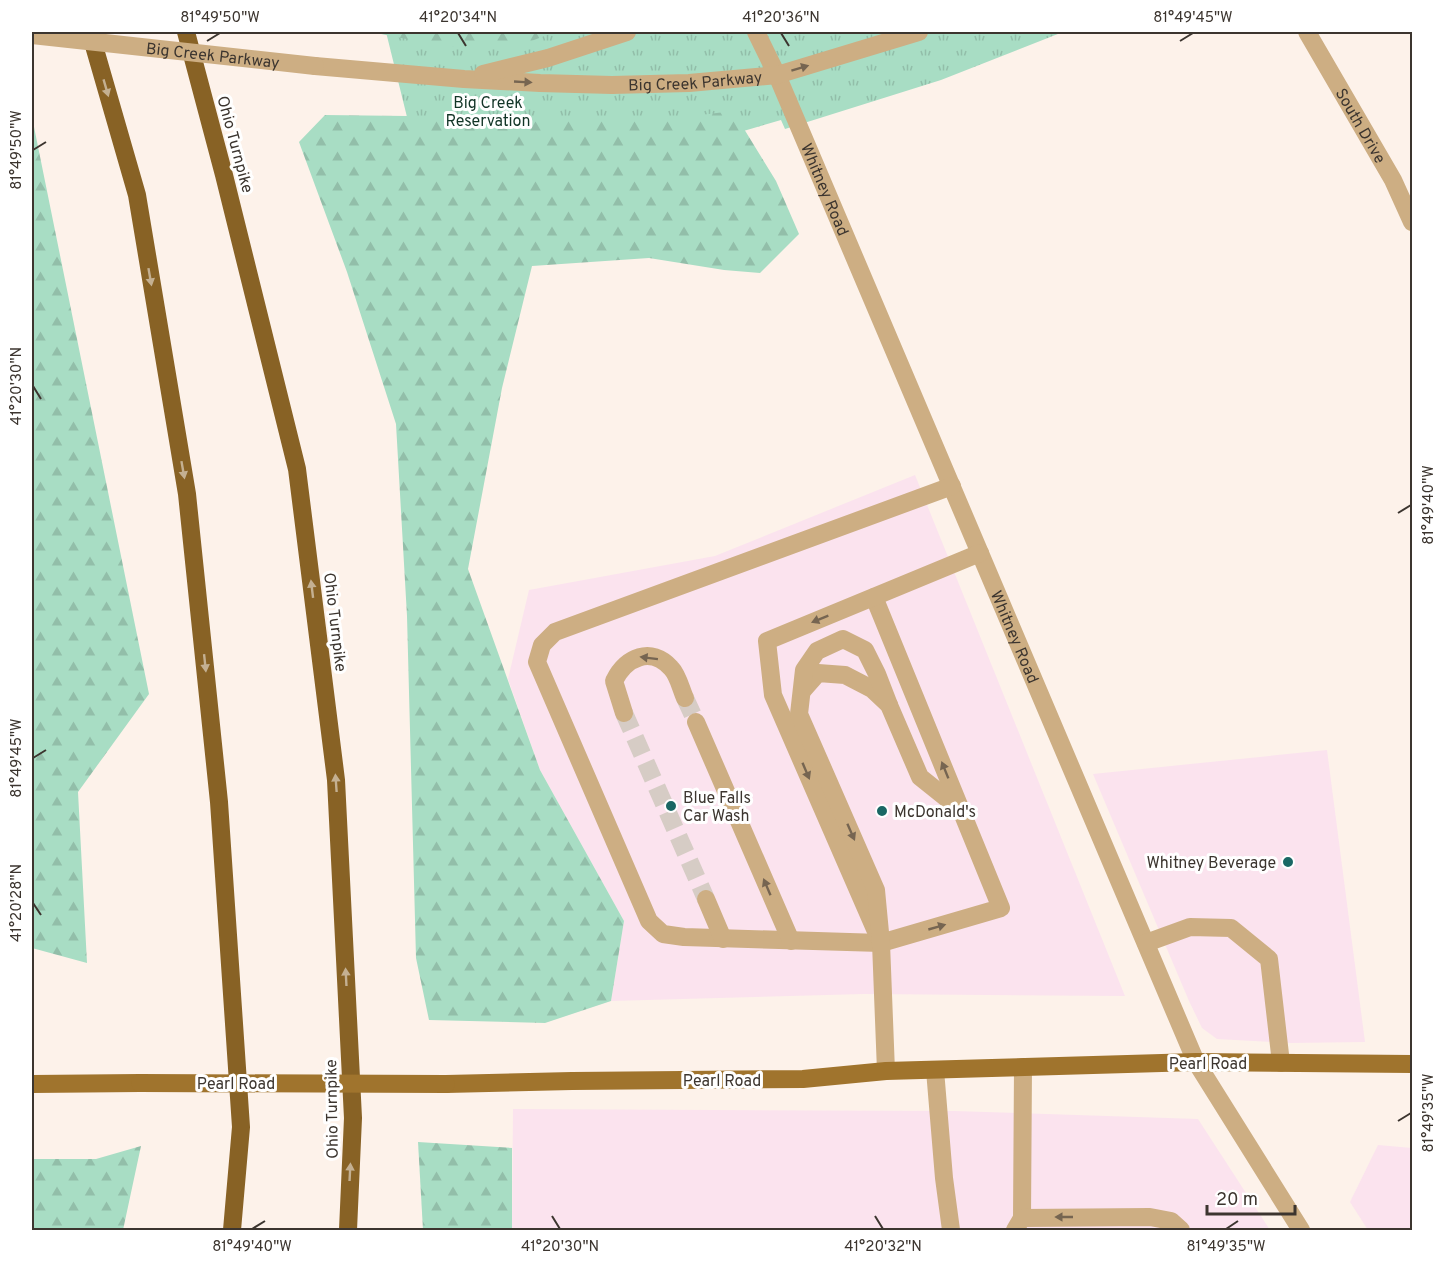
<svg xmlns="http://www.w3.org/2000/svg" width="1444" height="1262" viewBox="0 0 1444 1262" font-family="Overpass,sans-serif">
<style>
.commercial{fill:#fbe3ee}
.grass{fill:url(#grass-tufts)}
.forest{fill:url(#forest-firs)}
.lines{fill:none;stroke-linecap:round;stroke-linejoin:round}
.minor-tunnel{stroke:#d6ccc5;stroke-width:18;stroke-dasharray:18 9;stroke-linecap:butt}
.minor{stroke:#cdae83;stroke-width:18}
.major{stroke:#a0742d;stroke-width:18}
.highway{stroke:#886225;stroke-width:18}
.minor-bridge{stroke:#cdae83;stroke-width:18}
.major-bridge{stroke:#a0742d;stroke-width:18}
.oneway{fill:#766551}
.oneway2{fill:#c4b092}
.ticks{fill:none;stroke:#3c352f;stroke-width:2}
.poi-dot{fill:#1a6764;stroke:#fff;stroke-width:2}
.labels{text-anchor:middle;stroke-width:6;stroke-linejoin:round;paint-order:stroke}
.street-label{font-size:16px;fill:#3c352f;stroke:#fff}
.park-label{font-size:16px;fill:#123527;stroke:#fff}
.poi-label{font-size:16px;fill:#3c352f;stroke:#fff;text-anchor:start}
.neatline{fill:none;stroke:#3c352f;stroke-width:2}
.ticks-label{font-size:15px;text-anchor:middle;fill:#3c352f}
</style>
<defs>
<pattern id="grass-tufts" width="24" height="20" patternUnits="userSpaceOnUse" patternTransform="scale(1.5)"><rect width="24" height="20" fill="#a8ddc4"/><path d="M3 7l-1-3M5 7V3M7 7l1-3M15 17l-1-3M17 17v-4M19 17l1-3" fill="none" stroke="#92bea9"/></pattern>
<pattern id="forest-firs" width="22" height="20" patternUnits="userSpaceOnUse" patternTransform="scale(1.5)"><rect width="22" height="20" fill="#a8ddc4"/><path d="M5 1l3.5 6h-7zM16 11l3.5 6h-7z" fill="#92bea9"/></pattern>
</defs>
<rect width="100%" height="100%" fill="#fdf2ea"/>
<!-- commercial -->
<g class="commercial">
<path d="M915 475 1125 996 864 994 611 1001 624 921 540 770 508 679 529 590 715 556Z"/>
<path d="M1327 750 1365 1042 1291 1043 1217 1039 1202 1028 1189 1001 1093 774Z"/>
<path d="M513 1109 954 1111 1198 1119 1270 1230H512Z"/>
<path d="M1378 1145 1412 1148V1230H1368L1350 1202Z"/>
</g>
<!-- grass -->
<path class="grass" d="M386 32H1063L941 80 785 129 781 120 610 170 427 198Z"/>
<!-- forest -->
<g class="forest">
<path d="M371 32H555L526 43 447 47Z"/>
<path d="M733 111 776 181 799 234 760 273 724 270 649 258 532 266 502 388 468 569 540 770 624 921 611 1001 545 1023 429 1020 416 958 407 616 396 424 347 272 299 142 325 115 668 119Z"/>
<path d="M32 117 149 694 78 792 87 963 32 948Z"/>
<path d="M418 1142 512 1148V1230H423Z"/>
<path d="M141 1146 123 1230H32V1159H96Z"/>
</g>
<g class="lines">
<!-- minor-tunnel -->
<g class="minor-tunnel">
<path d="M685 698 696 722"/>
<path d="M624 713 706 899"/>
</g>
<!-- minor -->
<g class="minor">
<path id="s1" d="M756 32 777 75 1196 1062 1301 1230"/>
<path id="s2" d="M1307 32 1393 180 1412 222"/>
<path id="s3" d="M315 66 464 79 540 83 612 85 689 83 777 75 919 32"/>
<path d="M483 74 548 58 627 32"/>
<path d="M874 597 1001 908 881 943 684 937 663 934 649 921 537 662 542 645 555 632 952 486"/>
<path d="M803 690 818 673 845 675 872 689 889 705 920 777 960 809"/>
<path d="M624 713 614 681C626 657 651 646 671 668 678 675 681 689 685 698"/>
<path d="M696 722 791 941"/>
<path d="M706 899 723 939"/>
<path d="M881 943 773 695 767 641 980 553"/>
<path d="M1146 943 1190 927 1231 928 1269 959 1281 1063"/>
<path d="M935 1070 944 1178 951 1230"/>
<path d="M886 1071 881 943 876 890 799 714 804 670 817 651 843 639 865 650 877 674 889 705"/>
<path d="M1022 1218 1023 1067"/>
<path d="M1015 1230 1022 1218 1150 1217 1171 1221 1181 1230"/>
</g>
<!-- major -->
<g class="major">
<path d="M32 1084 140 1083"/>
<path d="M446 1084 572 1081 803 1079 886 1071 1196 1062 1412 1064"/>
</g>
<!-- highway -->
<g class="highway">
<path d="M90 32 137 195 187 494 219 802 241 1127 232 1230"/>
<path d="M186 32 224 175 297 469 336 780 353 1118 348 1230"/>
</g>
<!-- minor-bridge -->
<path class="minor-bridge" id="s4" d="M32 35 315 66"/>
<!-- major-bridge -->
<path class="major-bridge" d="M140 1083 446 1084"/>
</g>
<!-- one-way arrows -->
<defs><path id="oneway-solid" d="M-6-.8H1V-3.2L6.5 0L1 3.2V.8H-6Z" transform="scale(1.5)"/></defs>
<g class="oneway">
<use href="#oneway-solid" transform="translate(800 68) rotate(-17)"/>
<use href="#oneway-solid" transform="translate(523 82) rotate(3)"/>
<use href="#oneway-solid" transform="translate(820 619) rotate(158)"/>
<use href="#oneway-solid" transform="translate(649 658) rotate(-173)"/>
<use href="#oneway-solid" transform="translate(945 770) rotate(-112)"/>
<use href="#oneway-solid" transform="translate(806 771) rotate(67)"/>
<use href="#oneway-solid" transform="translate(851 832) rotate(66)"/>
<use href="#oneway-solid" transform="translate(767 887) rotate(-113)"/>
<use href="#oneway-solid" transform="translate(937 927) rotate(-16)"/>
<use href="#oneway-solid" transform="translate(1064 1217) rotate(180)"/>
</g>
<g class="oneway2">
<use href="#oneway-solid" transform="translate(106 88) rotate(74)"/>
<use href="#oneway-solid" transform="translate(150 277) rotate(80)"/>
<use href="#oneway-solid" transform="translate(183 470) rotate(80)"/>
<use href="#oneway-solid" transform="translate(312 589) rotate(-97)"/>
<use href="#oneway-solid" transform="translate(205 663) rotate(84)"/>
<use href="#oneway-solid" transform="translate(336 783) rotate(-94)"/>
<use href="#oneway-solid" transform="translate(346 977) rotate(-93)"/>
<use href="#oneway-solid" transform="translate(350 1172) rotate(-87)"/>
</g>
<!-- ticks -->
<path class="ticks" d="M458 33 466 46M781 33 789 46M207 41 220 33M1180 41 1193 33M33 150 46 142M33 386 41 399M1398 513 1411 505M33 758 46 750M33 903 41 915M1398 1121 1411 1113M552 1216 560 1229M875 1216 883 1229M252 1229 265 1221M1226 1229 1238 1221"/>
<!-- markers -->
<g class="poi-dot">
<circle cx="671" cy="806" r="6"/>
<circle cx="882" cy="811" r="6"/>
<circle cx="1288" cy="862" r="6"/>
</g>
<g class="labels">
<!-- street labels -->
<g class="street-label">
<text dy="6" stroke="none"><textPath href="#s4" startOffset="182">Big Creek Parkway</textPath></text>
<text dy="6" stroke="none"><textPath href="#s3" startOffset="381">Big Creek Parkway</textPath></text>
<text dy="6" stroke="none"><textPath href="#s2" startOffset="108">South Drive</textPath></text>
<text transform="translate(236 144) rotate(75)" y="6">Ohio Turnpike</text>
<text dy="6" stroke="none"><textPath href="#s1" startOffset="172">Whitney Road</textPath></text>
<text transform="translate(336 622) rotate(83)" y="6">Ohio Turnpike</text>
<text dy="6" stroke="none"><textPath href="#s1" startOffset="658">Whitney Road</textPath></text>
<text x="1208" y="1069">Pearl Road</text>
<text x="722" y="1086">Pearl Road</text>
<text x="236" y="1089">Pearl Road</text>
<text transform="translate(331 1109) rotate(-91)" y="6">Ohio Turnpike</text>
</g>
<!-- park labels -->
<g class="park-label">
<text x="488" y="108">Big Creek<tspan x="488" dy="18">Reservation</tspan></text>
</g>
<!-- poi labels -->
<g class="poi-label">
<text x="683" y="803">Blue Falls<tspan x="683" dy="18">Car Wash</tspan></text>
<text x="894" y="817">McDonald's</text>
<text x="1276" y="868" text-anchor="end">Whitney Beverage</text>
</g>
</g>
<!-- border -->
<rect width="1444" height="1262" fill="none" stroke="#ffffff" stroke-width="66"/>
<!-- scale -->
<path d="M1207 1205v9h88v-9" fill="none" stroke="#3c352f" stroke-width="3"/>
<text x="1216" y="1205" font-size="18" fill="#3c352f" stroke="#ffffff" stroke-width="4.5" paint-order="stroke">20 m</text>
<rect x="33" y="33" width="1378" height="1196" class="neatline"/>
<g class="ticks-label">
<text x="220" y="22">81°49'50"W</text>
<text x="458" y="22">41°20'34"N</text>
<text x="781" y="22">41°20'36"N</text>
<text x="1193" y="22">81°49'45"W</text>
<text transform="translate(16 150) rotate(-90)" y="5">81°49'50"W</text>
<text transform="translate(16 386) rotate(-90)" y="5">41°20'30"N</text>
<text transform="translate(1428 505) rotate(-90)" y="5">81°49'40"W</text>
<text transform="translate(16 758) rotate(-90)" y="5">81°49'45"W</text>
<text transform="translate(16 903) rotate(-90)" y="5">41°20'28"N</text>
<text transform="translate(1428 1113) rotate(-90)" y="5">81°49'35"W</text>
<text x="252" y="1251">81°49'40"W</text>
<text x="560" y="1251">41°20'30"N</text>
<text x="883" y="1251">41°20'32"N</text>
<text x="1226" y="1251">81°49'35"W</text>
</g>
</svg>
